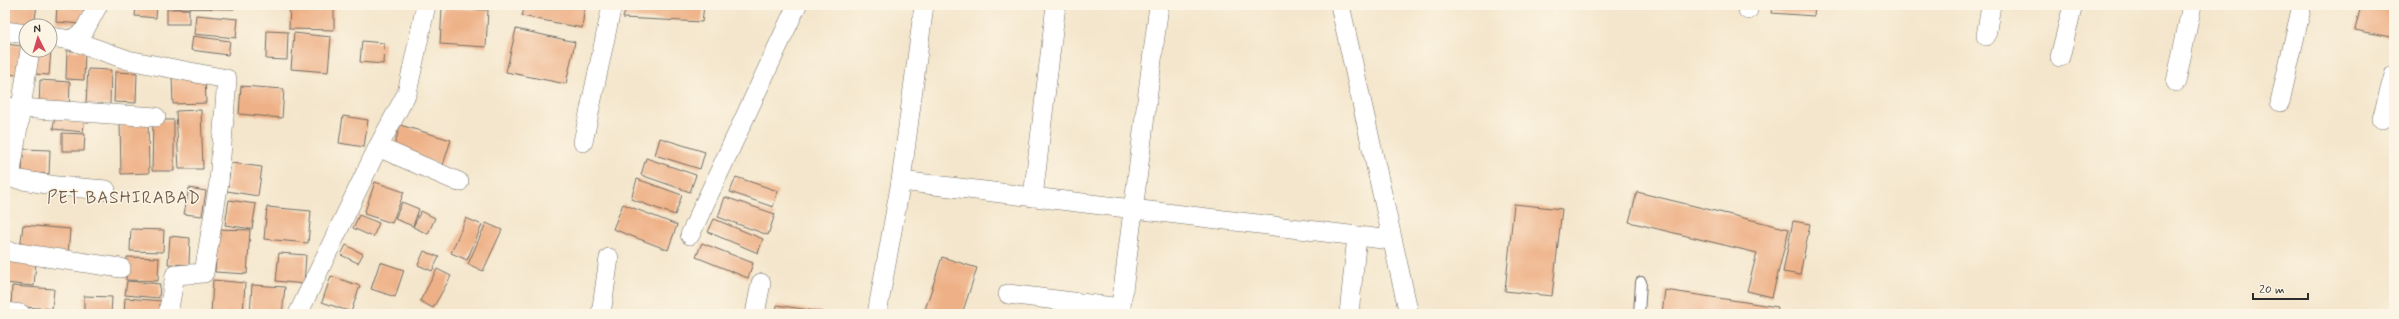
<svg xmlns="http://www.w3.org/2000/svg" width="2399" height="319" viewBox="0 0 2399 319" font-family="Mynerve,sans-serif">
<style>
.building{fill:#eeb086}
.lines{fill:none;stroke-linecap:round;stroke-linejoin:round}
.service-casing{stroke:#716c63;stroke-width:12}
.minor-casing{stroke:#716c63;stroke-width:20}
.service{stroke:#fff;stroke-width:10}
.minor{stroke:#fff;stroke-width:19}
.labels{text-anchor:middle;stroke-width:3;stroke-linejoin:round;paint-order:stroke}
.neighbourhood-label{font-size:17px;letter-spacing:1px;fill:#6f5a4b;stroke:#fcf5e5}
</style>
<rect width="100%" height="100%" fill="#fcf5e5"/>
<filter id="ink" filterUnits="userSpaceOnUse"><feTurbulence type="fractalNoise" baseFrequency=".025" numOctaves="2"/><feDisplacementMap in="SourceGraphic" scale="8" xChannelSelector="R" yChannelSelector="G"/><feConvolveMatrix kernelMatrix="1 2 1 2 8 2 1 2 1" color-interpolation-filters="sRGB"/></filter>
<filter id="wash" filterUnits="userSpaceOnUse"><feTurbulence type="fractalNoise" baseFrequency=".012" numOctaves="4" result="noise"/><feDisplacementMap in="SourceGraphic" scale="16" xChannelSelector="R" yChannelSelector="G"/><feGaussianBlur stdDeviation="0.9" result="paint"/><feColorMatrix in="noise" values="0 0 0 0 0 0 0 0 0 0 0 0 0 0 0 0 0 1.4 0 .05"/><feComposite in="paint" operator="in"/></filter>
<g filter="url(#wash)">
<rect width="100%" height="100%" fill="#f4e6cc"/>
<g id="blocks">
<!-- building -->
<g class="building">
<path d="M5 5H37L34 26 5 28Z"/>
<path d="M57 5H84L82 24 56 22Z"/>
<path d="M136 5H157L156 18 135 16Z"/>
<path d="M173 5H234V9L173 8Z"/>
<path d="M290 5H334V30L289 29Z"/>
<path d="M525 5H585L582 28 522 16Z"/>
<path d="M627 5H704L702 22 623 18Z"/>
<path d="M1772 5H1815L1814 16 1771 13Z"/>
<path d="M2361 5H2394L2391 37 2355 30Z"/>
<path d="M442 8 488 10 486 47 440 44Z"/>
<rect x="167" y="9" width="22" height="15"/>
<path d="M196 15 238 19 236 38 194 34Z"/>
<path d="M516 29 575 42 566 84 506 72Z"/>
<path d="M267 31 288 32 287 60 266 59Z"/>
<path d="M294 33 331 37 328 72 291 69Z"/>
<path d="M193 36 230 41 228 55 191 50Z"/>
<path d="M362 41 384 43 383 64 360 62Z"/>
<path d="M5 44 22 46 18 75 5 74Z"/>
<path d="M35 50H51L49 75 34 74Z"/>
<path d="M67 51H85L84 80 66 79Z"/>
<path d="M88 69 111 70 110 105 86 104Z"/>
<path d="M115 72 137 73 136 103 114 102Z"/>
<path d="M205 75 206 103 173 104 172 76Z"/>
<path d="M40 80 70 82 69 109 39 108Z"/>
<path d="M241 86 284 89 282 118 239 114Z"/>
<path d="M201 110 203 169H179L176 111Z"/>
<path d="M55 115 85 118 83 132 53 129Z"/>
<path d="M343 116 368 120 364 147 339 143Z"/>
<path d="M153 120H174V171H152Z"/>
<path d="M120 122H148L149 173 121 174Z"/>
<path d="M5 123H8L7 146H5Z"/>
<path d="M400 125 451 140 443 165 393 150Z"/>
<path d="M62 133 85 134 84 151H62Z"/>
<path d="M660 138 705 152 700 169 655 155Z"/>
<path d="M23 149 50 150 49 174 22 173Z"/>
<path d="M646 158 696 175 690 192 641 175Z"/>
<path d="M231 163 262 167 258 196 227 191Z"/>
<path d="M736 177 778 191 773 207 730 192Z"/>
<path d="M637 179 682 195 675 215 631 199Z"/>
<path d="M375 182 404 192 392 223 364 214Z"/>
<path d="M189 188 206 191 202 216 184 214Z"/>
<path d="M1637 192 1789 229 1772 297 1747 291 1757 253 1629 222Z"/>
<path d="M725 197 775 214 768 235 718 217Z"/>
<path d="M229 200 256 204 252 229 225 225Z"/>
<path d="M402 202 419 209 413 226 395 219Z"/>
<path d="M623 204 677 225 668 250 613 229Z"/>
<path d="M1514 204 1562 209 1552 296 1505 291Z"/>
<path d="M267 207 311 211 308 243 264 239Z"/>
<path d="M421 211 435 218 428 234 413 227Z"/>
<path d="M359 215 379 223 373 237 353 228Z"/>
<path d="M466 218 482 225 467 260 451 253Z"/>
<path d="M714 219 763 239 758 253 708 232Z"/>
<path d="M1793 221 1810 224 1800 275 1783 272Z"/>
<path d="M486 223 502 230 483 271 468 264Z"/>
<path d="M23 225 70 229 68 255 20 249Z"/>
<path d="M131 229 164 230 163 252 130 251Z"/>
<path d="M218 229 250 230 247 274 215 272Z"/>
<path d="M170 236 190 238 189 265 168 264Z"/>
<path d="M702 243 753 263 748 278 696 257Z"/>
<path d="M346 245 363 254 358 263 341 255Z"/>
<path d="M424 251 439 257 432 271 418 265Z"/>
<path d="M279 253 306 255 304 284 276 281Z"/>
<path d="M127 257 159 258 158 281 126 280Z"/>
<path d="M942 257 977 268 962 314H937L925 310Z"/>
<path d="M5 258 36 261 34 286 5 283Z"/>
<path d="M380 262 404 270 395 297 371 289Z"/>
<path d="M437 269 451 276 433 308 420 301Z"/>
<path d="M331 276 360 286 351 312 322 302Z"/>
<path d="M213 280 245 283 243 314H211Z"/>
<path d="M127 281 160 284 159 298 125 295Z"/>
<path d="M252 285 285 287 282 314H250Z"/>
<path d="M12 286 54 289 52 309 11 306Z"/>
<path d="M1665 290 1778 307 1777 314H1662Z"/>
<path d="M84 296 112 297 111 314H84Z"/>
<path d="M125 298 163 301 161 314H124Z"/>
<path d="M777 305 822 312V314H776Z"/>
</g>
</g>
</g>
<g filter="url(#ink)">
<use href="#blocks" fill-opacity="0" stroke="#716c63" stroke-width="1"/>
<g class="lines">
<defs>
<path id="service" d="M1639 314 1641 282"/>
<g id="minor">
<path d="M1340 5 1409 314"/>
<path d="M1748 10V5"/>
<path d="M5 31 26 34"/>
<path d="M1986 36 1991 5"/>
<path d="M50 37 71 40 84 31 98 5"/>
<path d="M71 40 128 60 227 79 219 182 204 273 175 275 168 314"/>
<path d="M2060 57 2073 5"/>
<path d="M2176 82 2192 5"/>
<path d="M2280 102 2302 5"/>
<path d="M5 107 156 117"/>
<path d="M2382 119 2394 75"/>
<path d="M583 142 612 5"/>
<path d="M378 147 459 182"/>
<path d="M5 177 10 178 30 50"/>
<path d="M10 178 57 186 106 190"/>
<path d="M901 181 1391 240"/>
<path d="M1033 197 1056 5"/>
<path d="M690 235 797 5"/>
<path d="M5 251 121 268"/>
<path d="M1008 294 1121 308"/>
<path d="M5 312 21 314"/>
<path d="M298 314 378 147 407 93 426 5"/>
<path d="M601 314 609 258"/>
<path d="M755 314 761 283"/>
<path d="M877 314 901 181 924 5"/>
<path d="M1120 314 1159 5"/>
<path d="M1349 314 1357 236"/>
</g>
</defs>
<!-- service casing -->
<use href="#service" class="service-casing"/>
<!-- minor casing -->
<use href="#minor" class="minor-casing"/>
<!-- service -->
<use href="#service" class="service"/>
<!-- minor -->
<use href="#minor" class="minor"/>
</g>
</g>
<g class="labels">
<!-- neighbourhood labels -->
<g class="neighbourhood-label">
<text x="124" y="203">PET BASHIRABAD</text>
</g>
</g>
<!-- margin -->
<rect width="2399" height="319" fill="none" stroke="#fcf5e5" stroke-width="20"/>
<!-- north arrow -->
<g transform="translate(38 38) rotate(355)"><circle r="19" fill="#fcf5e5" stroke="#a8a49b"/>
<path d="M0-3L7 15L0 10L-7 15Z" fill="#d1495b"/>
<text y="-6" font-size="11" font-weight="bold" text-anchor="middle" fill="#2b2b2b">N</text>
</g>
<!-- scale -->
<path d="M2253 293v6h55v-6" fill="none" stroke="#2b2b2b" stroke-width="2"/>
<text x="2259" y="293" font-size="12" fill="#2b2b2b" stroke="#fcf5e5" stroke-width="3" paint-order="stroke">20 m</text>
</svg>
